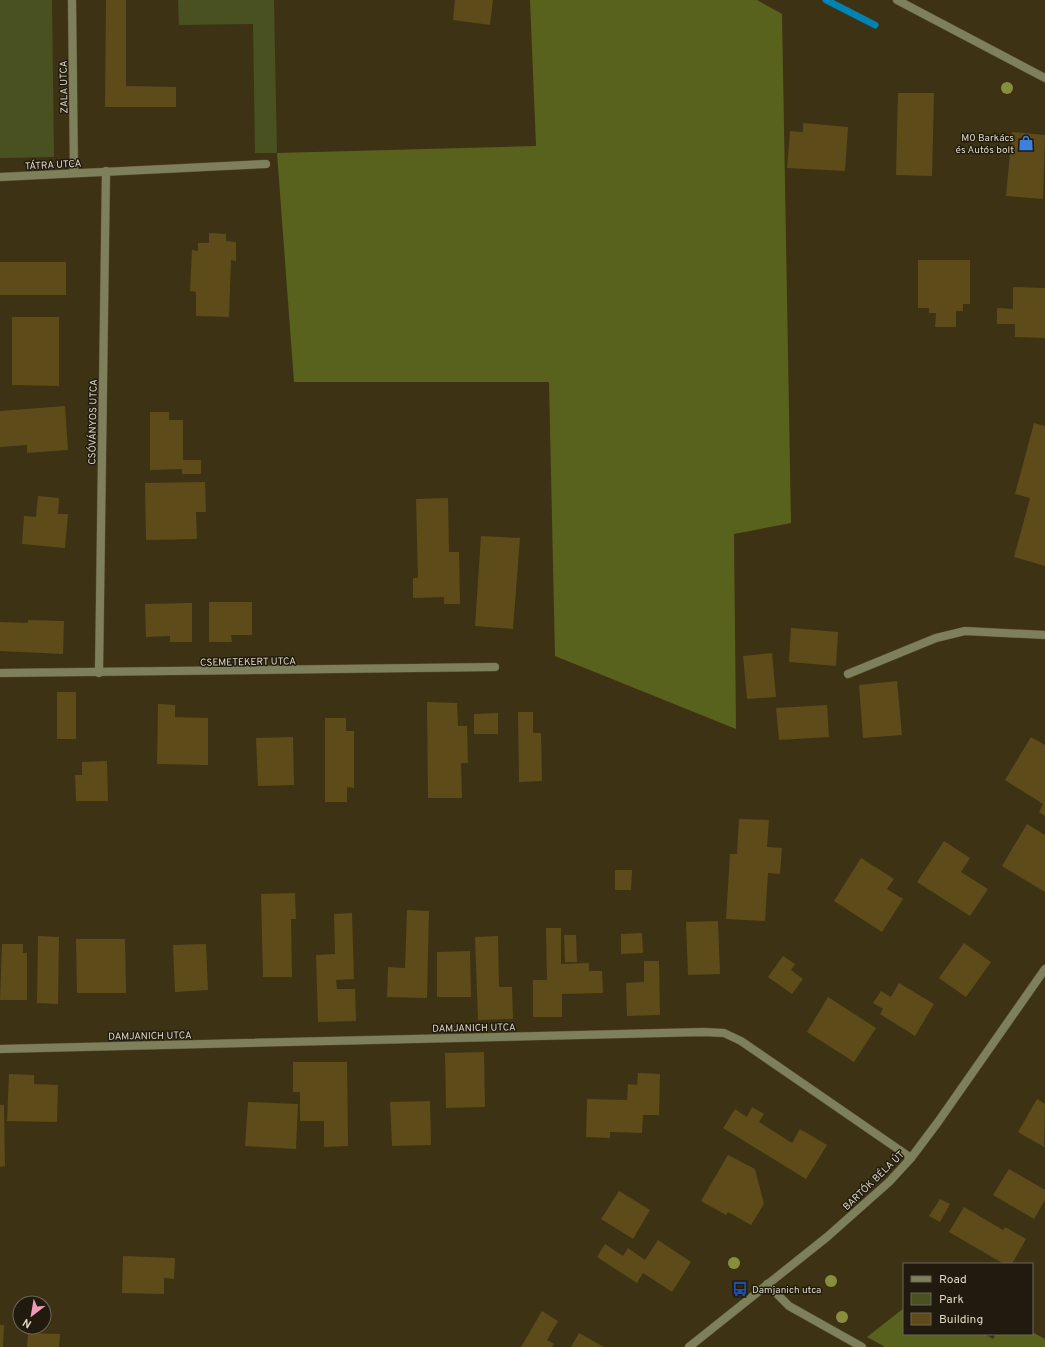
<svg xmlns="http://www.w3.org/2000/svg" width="1045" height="1347" viewBox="0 0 1045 1347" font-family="Overpass,sans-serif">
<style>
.green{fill:#495121}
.forest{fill:#58621c}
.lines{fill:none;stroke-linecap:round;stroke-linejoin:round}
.stream{stroke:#0083b0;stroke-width:7}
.building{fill:#5d4b1a}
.service-casing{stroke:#584d31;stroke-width:9}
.minor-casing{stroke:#584d31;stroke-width:9}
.tertiary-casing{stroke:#584d31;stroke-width:9}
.service{stroke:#7e805c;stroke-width:8}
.minor{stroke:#7e805c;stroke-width:8}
.tertiary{stroke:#7e805c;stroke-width:8}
.tree{fill:#898e3e}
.labels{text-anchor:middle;stroke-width:3;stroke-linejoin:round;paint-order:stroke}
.street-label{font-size:10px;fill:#dfd8c7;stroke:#201b0e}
.poi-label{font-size:10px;fill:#dfd8c7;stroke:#201b0e;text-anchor:end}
</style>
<rect width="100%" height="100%" fill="#3e3214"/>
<!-- green -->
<g class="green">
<path d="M0 0H52L54 157 0 158Z"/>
<path d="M178 0H274L277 153H255L253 24 179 25Z"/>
</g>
<!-- forest -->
<g class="forest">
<path d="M530 0H757L782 14 791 523 734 534 736 729 555 656 549 382H294L277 153 536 146Z"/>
<path d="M904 1308V1334H985L993 1339 996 1334H1032V1332L1045 1339V1347H885L867 1337Z"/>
</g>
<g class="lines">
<!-- stream -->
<path class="stream" d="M826 0 875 25"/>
</g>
<!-- building -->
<g class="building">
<path d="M106 0H126V86L176 87V107H105Z"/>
<path d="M455 0H493L490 25 453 20Z"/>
<path d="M898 93H934L932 176 896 175Z"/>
<path d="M803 123 848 127 845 171 787 168 790 131 803 132Z"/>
<path d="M1012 132 1045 135 1043 199 1006 196Z"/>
<path d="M209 233 226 234V241L236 242V261L231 260 229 317 196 316V292L190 291 192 250 198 251V243H209Z"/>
<path d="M918 260H970V304H963V311H956V327H935L936 313H929V308H918Z"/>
<rect x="0" y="262" width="66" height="33"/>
<path d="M1013 287 1045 288V338L1015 337V324H997V308L1013 309Z"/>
<path d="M12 317H59V386L12 385Z"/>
<path d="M65 406 68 450 27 453V445L0 447V411Z"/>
<path d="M150 412H169V420H183V460H201V474H182V469L150 470Z"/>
<path d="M1034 423 1045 426V566L1014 557 1030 498 1015 494Z"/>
<path d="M205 482 206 512H196L197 539 146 540 145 483Z"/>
<path d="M38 496 59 498 58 514H68L65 548 22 544 24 516 36 517Z"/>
<path d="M448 498 449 552H459L460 604H444V597L413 598V578H418L416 499Z"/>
<path d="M481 536 520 538 513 629 475 626Z"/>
<path d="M209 602H252V635H231L232 642H209Z"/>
<path d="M192 603V642H170V636L146 637 145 604Z"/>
<path d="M28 620 64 621 63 654 0 651V622L28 623Z"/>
<path d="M791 628 838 632 836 666 789 662Z"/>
<path d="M772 653 776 697 747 699 743 656Z"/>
<path d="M897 681 902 735 863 738 859 685Z"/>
<rect x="57" y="692" width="19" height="47"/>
<path d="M427 702 457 703 458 726H467L468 763H461L462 798H428Z"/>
<path d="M158 704 175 705V717L208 718V765L157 764Z"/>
<path d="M827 705 829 737 779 740 776 708Z"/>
<path d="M518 712H533V733H541L542 781 519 782Z"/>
<path d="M498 713V734H474V714Z"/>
<path d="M325 718H346V731H354V788L347 787V802H325Z"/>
<path d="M293 737 294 785 258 786 256 738Z"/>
<path d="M1031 737 1045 745V816L1039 812 1043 804 1005 780Z"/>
<path d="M107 761 108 801H76L75 775H82V762Z"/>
<path d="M739 819 769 820 767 847 782 848 780 874 768 873 765 921 726 919 730 854H737Z"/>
<path d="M1027 824 1045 835V892L1002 866Z"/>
<path d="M944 841 970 858 961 872 988 889 970 916 917 882Z"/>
<path d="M861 858 894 879 887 889 903 899 882 932 834 901Z"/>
<path d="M615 870H632L631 890H615Z"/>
<path d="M295 893 296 919H291L292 977H263L261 894Z"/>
<path d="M407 910 429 911 427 998 387 997 388 967 405 968Z"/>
<path d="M352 913 354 979 336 980 337 989H355L356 1021 318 1022 316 955 335 954 334 914Z"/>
<path d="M718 921 720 974 688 975 686 922Z"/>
<path d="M546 928H561V964L589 963V971H602L603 993 562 994V1017H533V980H547Z"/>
<path d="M642 933 643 953 621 954V934Z"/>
<path d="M564 935H576L577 962H565Z"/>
<path d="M38 936 59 937 58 1004 37 1003Z"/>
<path d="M498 936 499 987H512L513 1019 478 1020 475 937Z"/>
<path d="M76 939H125L126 993H77Z"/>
<path d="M964 943 991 962 966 997 939 978Z"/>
<path d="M2 944H23V953H27V1000H0Z"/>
<path d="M206 944 208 990 175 992 173 945Z"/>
<path d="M470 951 471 997H437V952Z"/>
<path d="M783 956 795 964 791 970 803 979 792 994 768 977Z"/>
<path d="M644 961H659L660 1015 627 1016 626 983 644 982Z"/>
<path d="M899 983 934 1004 915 1036 880 1014 883 1009 873 1003 881 991 891 997Z"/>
<path d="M828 997 876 1028 854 1062 807 1032Z"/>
<path d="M484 1052 485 1107 446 1108 445 1053Z"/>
<path d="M293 1062H347L348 1146 324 1147V1121H300V1092H293Z"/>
<path d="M638 1073 660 1074 659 1115H643L642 1133 610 1132V1138L586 1137 587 1099 627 1100 628 1084 637 1085Z"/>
<path d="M9 1074 34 1075V1084L58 1085 57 1122 7 1121Z"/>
<path d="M1037 1099 1045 1104 1044 1147 1018 1132Z"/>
<path d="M430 1101 431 1145 392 1146 390 1102Z"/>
<path d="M248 1102 298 1104 296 1149 245 1146Z"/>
<path d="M0 1105H4L5 1166 0 1167Z"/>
<path d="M752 1107 764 1114 759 1122 792 1143 800 1129 827 1145 806 1179 723 1128 735 1109 747 1117Z"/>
<path d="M728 1155 755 1169 764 1204 751 1225 728 1212 726 1215 701 1201Z"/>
<path d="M1009 1169 1045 1190V1200L1034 1219 993 1195Z"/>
<path d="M619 1191 650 1210 633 1239 601 1219Z"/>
<path d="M940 1199 950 1204 940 1222 929 1216Z"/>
<path d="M964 1207 1003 1230 1005 1227 1026 1239 1012 1264H1004L949 1232Z"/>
<path d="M658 1240 691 1262 672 1292 643 1273 637 1283 597 1257 605 1244 623 1256 628 1248 645 1260Z"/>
<path d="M123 1256 175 1258 174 1279 164 1278V1294L122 1293Z"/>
<path d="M542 1311 558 1321 547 1340 554 1344 552 1347H521Z"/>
<path d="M0 1325H4L3 1347H0Z"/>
<path d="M28 1333 60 1334 59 1347H27Z"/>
<path d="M579 1333 604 1347H571Z"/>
</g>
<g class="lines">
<defs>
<path id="service" d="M848 674 936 638 965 631 1045 635"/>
<g id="minor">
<path d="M72 0 74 173"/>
<path d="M0 177 266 164"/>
<path d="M0 673 495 667"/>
<path d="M99 673 106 171"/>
<path d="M0 1049 704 1032 724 1033 741 1041 911 1158"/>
<path d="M767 1284 789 1306 862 1347"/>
</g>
<g id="tertiary">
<path d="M897 0 1045 78"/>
<path d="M689 1347 827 1237 889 1182 911 1158 938 1122 1045 969"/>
</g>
</defs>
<!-- service casing -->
<use href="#service" class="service-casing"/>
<!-- minor casing -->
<use href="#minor" class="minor-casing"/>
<!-- tertiary casing -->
<use href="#tertiary" class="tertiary-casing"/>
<!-- service -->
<use href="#service" class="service"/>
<!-- minor -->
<use href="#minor" class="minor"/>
<!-- tertiary -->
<use href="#tertiary" class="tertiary"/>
</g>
<!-- trees -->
<g class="tree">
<circle cx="1007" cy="88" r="6"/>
<circle cx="734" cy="1263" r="6"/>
<circle cx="831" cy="1281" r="6"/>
<circle cx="842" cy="1317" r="6"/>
</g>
<!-- icons -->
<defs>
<symbol id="shop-bare" viewBox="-9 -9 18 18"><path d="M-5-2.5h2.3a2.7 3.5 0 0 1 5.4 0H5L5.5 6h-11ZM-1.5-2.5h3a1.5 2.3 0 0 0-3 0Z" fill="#3f7fe0" stroke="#201b0e" stroke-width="2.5" paint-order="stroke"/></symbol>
<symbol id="bus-bare" viewBox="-9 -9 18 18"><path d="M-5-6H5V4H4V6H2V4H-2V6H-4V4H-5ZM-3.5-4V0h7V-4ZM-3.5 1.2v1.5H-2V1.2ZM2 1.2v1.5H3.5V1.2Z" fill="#1a4fb4" stroke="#201b0e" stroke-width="2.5" paint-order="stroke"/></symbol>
</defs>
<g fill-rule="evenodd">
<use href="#shop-bare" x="1015" y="132" width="22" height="22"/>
<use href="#bus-bare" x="729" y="1278" width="22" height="22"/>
</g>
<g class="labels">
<!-- street labels -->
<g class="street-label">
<text transform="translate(63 87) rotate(-91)" y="4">ZALA UTCA</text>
<text transform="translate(53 164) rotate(-3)" y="4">TÁTRA UTCA</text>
<text transform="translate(92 422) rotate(-89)" y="4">CSÓVÁNYOS UTCA</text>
<text transform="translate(248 661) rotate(-1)" y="4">CSEMETEKERT UTCA</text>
<text transform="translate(474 1027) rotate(-1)" y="4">DAMJANICH UTCA</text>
<text transform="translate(150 1035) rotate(-1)" y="4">DAMJANICH UTCA</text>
<text transform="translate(873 1180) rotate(-44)" y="4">BARTÓK BÉLA ÚT</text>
</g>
<!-- poi labels -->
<g class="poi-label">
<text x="1014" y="141">M0 Barkács<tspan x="1014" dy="12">és Autós bolt</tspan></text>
<text x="752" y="1293" text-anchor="start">Damjanich utca</text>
</g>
</g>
<!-- legend -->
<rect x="903" y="1263" width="130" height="72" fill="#201b0e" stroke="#6c6758"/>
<rect x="911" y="1276" width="20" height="6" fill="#7e805c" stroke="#6c6758"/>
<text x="939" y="1283" font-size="12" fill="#dfd8c7">Road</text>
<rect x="911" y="1293" width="20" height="12" fill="#495121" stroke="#6c6758"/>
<text x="939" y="1303" font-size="12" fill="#dfd8c7">Park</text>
<rect x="911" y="1313" width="20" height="12" fill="#5d4b1a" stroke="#6c6758"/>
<text x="939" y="1323" font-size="12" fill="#dfd8c7">Building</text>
<!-- north arrow -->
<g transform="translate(32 1315) rotate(211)"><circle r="19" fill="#201b0e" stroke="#6c6758"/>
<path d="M0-3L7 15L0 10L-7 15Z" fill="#ef9ab8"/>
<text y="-6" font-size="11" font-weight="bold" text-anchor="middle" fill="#dfd8c7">N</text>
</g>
</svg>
